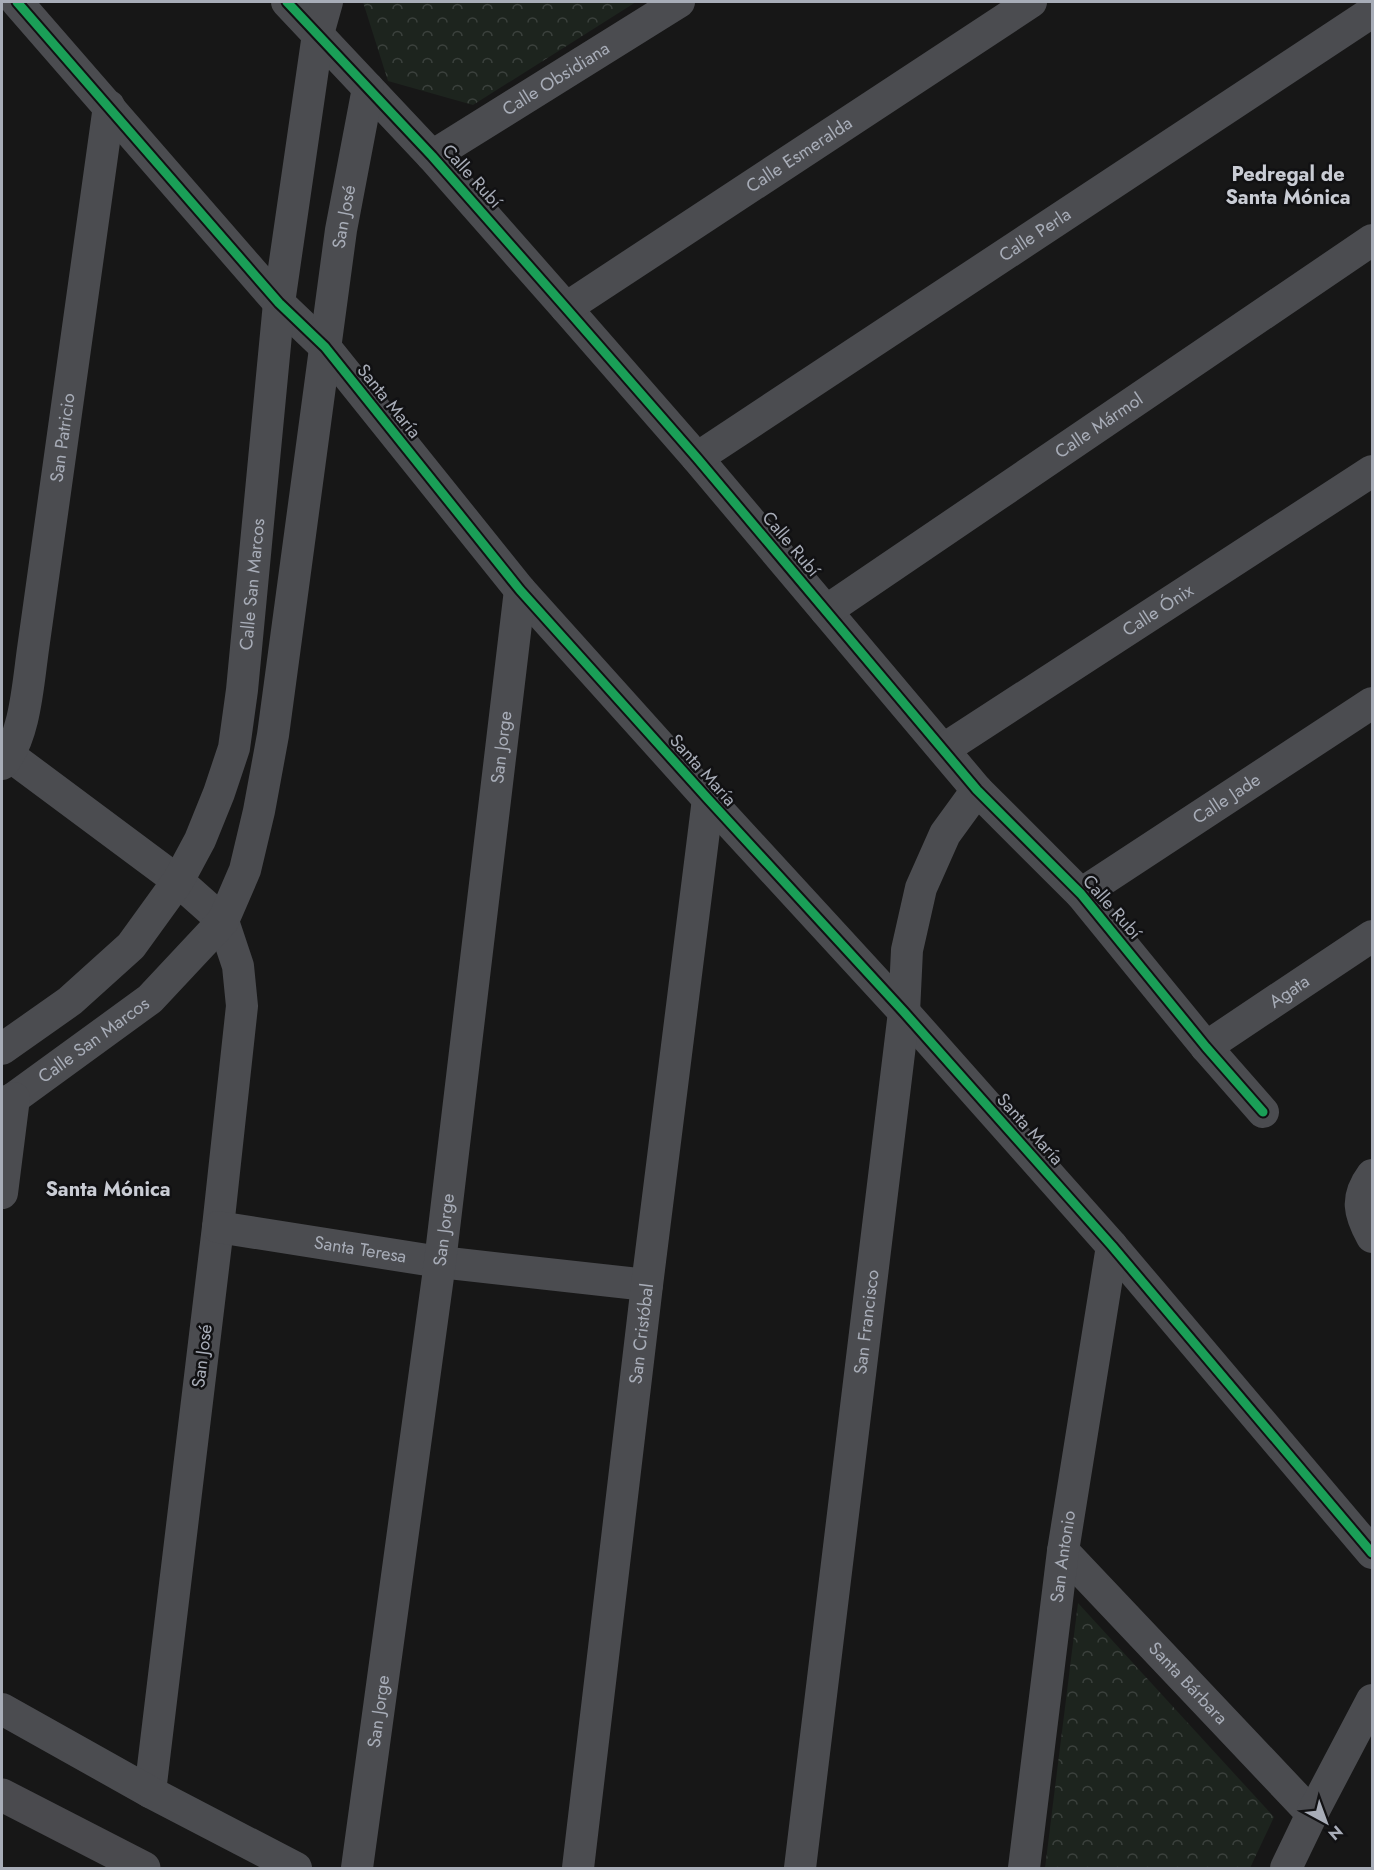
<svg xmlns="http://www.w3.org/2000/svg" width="1374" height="1870" viewBox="0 0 1374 1870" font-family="Jost,sans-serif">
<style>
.park{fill:url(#park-crowns)}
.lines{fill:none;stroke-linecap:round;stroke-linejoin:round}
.street{stroke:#4b4c50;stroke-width:32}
.secondary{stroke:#4a4a4e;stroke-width:33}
.cycleway-casing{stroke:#111113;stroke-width:13}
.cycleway{stroke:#1a9f57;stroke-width:9}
.labels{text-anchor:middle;stroke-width:5;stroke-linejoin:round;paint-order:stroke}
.street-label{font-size:18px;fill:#a8adb8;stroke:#111113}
.neighbourhood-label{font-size:20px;font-weight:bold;fill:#c9ccd4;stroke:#111113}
</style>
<defs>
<pattern id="park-crowns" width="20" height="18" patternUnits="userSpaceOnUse" patternTransform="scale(1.5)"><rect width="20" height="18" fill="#1d241e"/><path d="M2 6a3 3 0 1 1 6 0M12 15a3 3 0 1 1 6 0" fill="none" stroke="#3b413d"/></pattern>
</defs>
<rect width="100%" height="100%" fill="#171717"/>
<!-- park -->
<g class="park">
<path d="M363 2H636L473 105 388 81Z"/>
<path d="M1078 1603 1274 1817 1250 1868H1045Z"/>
</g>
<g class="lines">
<!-- street -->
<g class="street">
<path d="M17 2 279 303 325 347 520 590 708 799 904 1012 1112 1246 1372 1553"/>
<path d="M287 2 432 156 566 308 697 458 977 790 1081 894 1206 1047 1263 1112"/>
<path id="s1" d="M432 156 679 2"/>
<path id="s2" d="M566 308 1031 2"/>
<path id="s3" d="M697 458 1372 12"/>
<path id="s4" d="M826 611 1372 240"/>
<path id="s5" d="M944 749 1372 471"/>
<path d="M2 750 178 881 223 921 238 966 242 1006 218 1227 150 1792"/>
<path id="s6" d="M2 764C25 738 28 684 33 649L109 106"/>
<path id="s7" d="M1081 894 1372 703"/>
<path id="s8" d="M1206 1047 1372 936"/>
<path id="s9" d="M2 1049 70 1001 131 946 178 881 200 840 219 793 234 748 242 690 279 303 318 34 327 2"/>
<path id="s10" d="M2 1104 14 1098 150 999 223 921 245 870 259 811 273 735 341 230 368 88"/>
<path d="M1372 1175C1355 1198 1359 1213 1372 1237"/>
<path d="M2 1193 14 1098"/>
<path id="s11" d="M218 1227 440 1262 647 1285"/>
<path id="s12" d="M1063 1551 1312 1814"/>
<path d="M2 1709 150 1792 296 1868"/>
<path id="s13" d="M357 1868 440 1262 520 590"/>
<path id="s14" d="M578 1868 647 1285 708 799"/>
<path id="s15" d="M800 1868 904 1012 907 950 921 888 945 834 977 790"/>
<path id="s16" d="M1024 1868 1063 1551 1112 1246"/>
<path d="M1286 1868 1312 1814 1372 1700"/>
</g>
<!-- secondary -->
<path class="secondary" d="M2 1795 144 1868"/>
<defs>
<g id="cycleway">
<path d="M17 2 279 303 325 347 520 590 708 799 904 1012 1112 1246 1372 1553"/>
<path d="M287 2 432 156 566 308 697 458 977 790 1081 894 1206 1047 1263 1112"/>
</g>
</defs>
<!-- cycleway casing -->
<use href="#cycleway" class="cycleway-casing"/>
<!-- cycleway -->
<use href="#cycleway" class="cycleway"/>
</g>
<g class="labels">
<!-- street labels -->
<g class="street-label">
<text dy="6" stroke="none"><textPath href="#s1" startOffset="146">Calle Obsidiana</textPath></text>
<text dy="6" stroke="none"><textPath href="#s2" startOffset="279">Calle Esmeralda</textPath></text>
<text transform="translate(472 176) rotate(48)" y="6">Calle Rubí</text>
<text dy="6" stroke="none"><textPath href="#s10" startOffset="1005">San José</textPath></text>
<text dy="6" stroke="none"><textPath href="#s3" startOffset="405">Calle Perla</textPath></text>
<text transform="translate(389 401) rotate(51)" y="6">Santa María</text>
<text dy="6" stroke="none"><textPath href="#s4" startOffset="330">Calle Mármol</textPath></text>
<text dy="6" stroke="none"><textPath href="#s6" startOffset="334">San Patricio</textPath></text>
<text transform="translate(791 544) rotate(50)" y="6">Calle Rubí</text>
<text dy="6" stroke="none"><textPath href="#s9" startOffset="555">Calle San Marcos</textPath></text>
<text dy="6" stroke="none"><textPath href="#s5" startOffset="255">Calle Ónix</textPath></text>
<text dy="6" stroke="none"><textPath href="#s13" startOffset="1130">San Jorge</textPath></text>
<text transform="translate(703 770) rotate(48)" y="6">Santa María</text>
<text dy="6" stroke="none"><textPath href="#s7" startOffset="174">Calle Jade</textPath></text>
<text transform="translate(1112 907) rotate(49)" y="6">Calle Rubí</text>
<text dy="6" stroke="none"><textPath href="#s8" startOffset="100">Agata</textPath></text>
<text dy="6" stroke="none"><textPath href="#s10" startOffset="112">Calle San Marcos</textPath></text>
<text transform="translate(1030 1129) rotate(48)" y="6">Santa María</text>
<text dy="6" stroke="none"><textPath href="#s13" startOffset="644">San Jorge</textPath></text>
<text dy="6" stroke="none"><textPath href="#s11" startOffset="144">Santa Teresa</textPath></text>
<text dy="6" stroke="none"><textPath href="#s15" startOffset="550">San Francisco</textPath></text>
<text dy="6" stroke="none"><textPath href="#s14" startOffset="538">San Cristóbal</textPath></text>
<text transform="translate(202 1356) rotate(-83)" y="6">San José</text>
<text dy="6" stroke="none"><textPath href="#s16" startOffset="314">San Antonio</textPath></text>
<text dy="6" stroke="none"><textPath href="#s12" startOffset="182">Santa Bárbara</textPath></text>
<text dy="6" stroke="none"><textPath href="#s13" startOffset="158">San Jorge</textPath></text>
</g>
<!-- neighbourhood labels -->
<g class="neighbourhood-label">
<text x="1288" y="181">Pedregal de<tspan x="1288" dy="23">Santa Mónica</tspan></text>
<text x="108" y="1196">Santa Mónica</text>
</g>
</g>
<!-- border -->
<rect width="1374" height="1870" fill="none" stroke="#a8adb8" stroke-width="6"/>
<!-- north arrow -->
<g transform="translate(1326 1822) rotate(139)" stroke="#111113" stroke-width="4.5" paint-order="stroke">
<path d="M0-4.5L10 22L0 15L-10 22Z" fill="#a8adb8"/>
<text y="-9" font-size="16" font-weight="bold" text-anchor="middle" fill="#a8adb8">N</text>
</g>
</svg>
